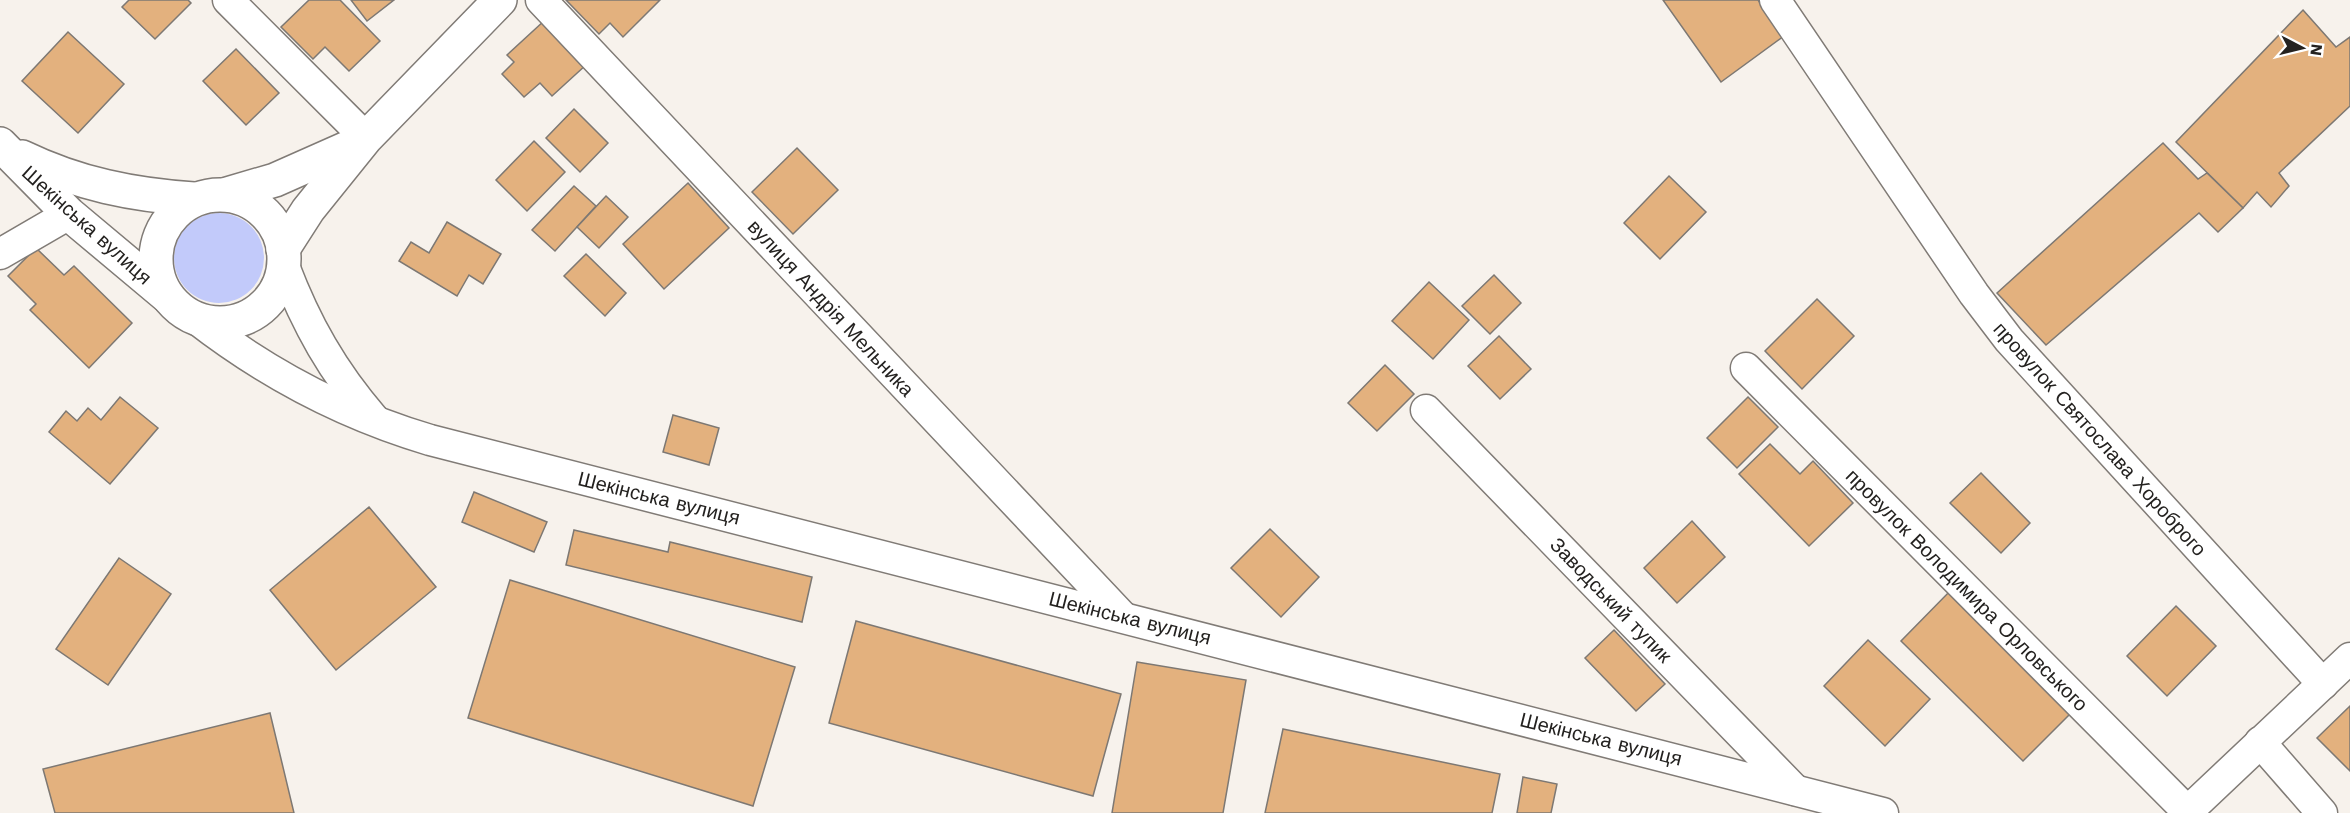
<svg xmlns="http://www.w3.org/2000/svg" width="2350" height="813" viewBox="0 0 2350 813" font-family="'Work Sans',sans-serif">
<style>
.green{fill:#c2cafa}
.building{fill:#e3b17e;stroke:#7d7873;stroke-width:1.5}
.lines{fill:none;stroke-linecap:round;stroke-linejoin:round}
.street-casing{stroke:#807b76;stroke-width:33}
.secondary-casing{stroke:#807b76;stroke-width:36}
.street{stroke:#fff;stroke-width:30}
.secondary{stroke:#fff;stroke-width:33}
.labels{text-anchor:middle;stroke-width:4.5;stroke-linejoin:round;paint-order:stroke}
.street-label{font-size:20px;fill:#242220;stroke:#fff}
</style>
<rect width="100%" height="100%" fill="#f7f2ec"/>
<!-- green -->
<circle class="green" cx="219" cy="258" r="45"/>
<!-- building -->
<g class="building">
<path d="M129 0H188L191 3 155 39 122 7Z"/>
<path d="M309 0H340L380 41 349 71 325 47 313 59 281 27Z"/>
<path d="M351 0H394L367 21Z"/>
<path d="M566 0H660L623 37 610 23 599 34Z"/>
<path d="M1663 0H1758L1784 36 1721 82Z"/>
<path d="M2303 10 2336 47 2350 37V106L2279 173 2289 186 2271 207 2257 192 2243 208 2176 142Z"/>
<path d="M545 20 587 64 552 96 540 83 524 97 502 74 514 62 507 55Z"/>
<path d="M68 32 124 84 78 133 22 81Z"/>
<path d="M236 49 279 93 246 125 203 81Z"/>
<path d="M574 109 608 143 580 172 546 138Z"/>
<path d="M534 141 565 172 527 211 496 180Z"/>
<path d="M2163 143 2198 179 2207 173 2243 208 2218 232 2199 213 2046 345 1997 293Z"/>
<path d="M797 148 838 190 793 234 752 192Z"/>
<path d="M1669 176 1706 212 1660 259 1624 223Z"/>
<path d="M688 183 729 228 664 289 623 244Z"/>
<path d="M574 186 596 206 555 251 532 230Z"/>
<path d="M606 196 628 217 599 248 577 227Z"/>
<path d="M447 222 501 254 483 284 469 275 457 296 399 261 411 242 429 253Z"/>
<path d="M36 248 64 275 74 266 132 323 89 368 30 310 36 304 8 276Z"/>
<path d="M586 254 626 293 605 316 564 276Z"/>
<path d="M1494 275 1521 303 1490 334 1462 306Z"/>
<path d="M1429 282 1469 320 1433 359 1392 321Z"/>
<path d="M1817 299 1854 336 1802 389 1765 351Z"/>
<path d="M1499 336 1531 369 1500 399 1468 366Z"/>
<path d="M1385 365 1414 394 1377 431 1348 403Z"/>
<path d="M120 397 158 428 110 484 49 432 66 411 77 421 88 408 101 420Z"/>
<path d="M1748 397 1778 427 1737 468 1707 438Z"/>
<path d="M673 415 719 428 709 465 663 452Z"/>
<path d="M1770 444 1800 474 1813 461 1853 503 1809 546 1739 474Z"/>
<path d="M1981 473 2030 523 2001 553 1950 503Z"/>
<path d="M474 492 547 522 534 552 462 522Z"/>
<path d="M369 507 436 587 336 670 270 590Z"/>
<path d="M1692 521 1725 557 1677 603 1644 568Z"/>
<path d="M1270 529 1319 577 1281 617 1231 568Z"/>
<path d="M574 530 668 552 670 542 812 577 802 622 566 565Z"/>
<path d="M119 558 171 594 108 685 56 649Z"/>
<path d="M510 580 795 667 753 806 468 718Z"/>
<path d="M1951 590 2073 711 2023 761 1901 641Z"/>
<path d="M2176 606 2216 646 2167 696 2127 656Z"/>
<path d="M856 621 1121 694 1093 796 829 723Z"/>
<path d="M1614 630 1665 684 1636 711 1585 658Z"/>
<path d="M1868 640 1930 699 1885 746 1824 686Z"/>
<path d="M1137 662 1246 680 1223 813H1112Z"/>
<path d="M2350 706V771L2317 738Z"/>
<path d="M270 713 294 813H55L43 769Z"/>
<path d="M1283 729 1500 774 1492 813H1265Z"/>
<path d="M1523 777 1557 784 1551 813H1517Z"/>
</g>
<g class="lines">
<defs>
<g id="street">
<path d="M228 0 366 138"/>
<path d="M541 0 1122 616"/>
<path d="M1775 0 1974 294 2009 340 2323 684"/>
<path d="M0 254 69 214"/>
<path d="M284 266C306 324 333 372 374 419"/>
<path d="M195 318C267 374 342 414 430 440L1883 813"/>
<path d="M1746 368 2187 811"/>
<path d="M1426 410 1795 790"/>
<path d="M2260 742 2322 813"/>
<path d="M2186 813 2350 658"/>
</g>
<g id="secondary">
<path d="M0 144 69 214 167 296"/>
<path d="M22 157C78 184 133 195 194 199"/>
<path d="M227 194 275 180 354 145"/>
<circle cx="220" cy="259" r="64"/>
<path d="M283 249 308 210 366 138 500 0"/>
</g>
</defs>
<!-- street casing -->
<use href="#street" class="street-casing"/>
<!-- secondary casing -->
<use href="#secondary" class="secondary-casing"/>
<!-- street -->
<use href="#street" class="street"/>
<!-- secondary -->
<use href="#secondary" class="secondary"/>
</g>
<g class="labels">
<!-- street labels -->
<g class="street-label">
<text transform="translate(87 225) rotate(42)" y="7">Шекінська вулиця</text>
<text transform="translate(831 308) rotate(47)" y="7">вулиця Андрія Мельника</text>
<text transform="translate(2100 439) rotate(48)" y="7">провулок Святослава Хороброго</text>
<text transform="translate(659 498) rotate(14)" y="7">Шекінська вулиця</text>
<text transform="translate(1967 590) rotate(45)" y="7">провулок Володимира Орловського</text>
<text transform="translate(1611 600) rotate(46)" y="7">Заводський тупик</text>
<text transform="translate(1130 618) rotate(14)" y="7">Шекінська вулиця</text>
<text transform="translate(1601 739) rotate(14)" y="7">Шекінська вулиця</text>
</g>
</g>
<!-- north arrow -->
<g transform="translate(2302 48) rotate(97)" stroke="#ffffff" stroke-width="4.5" paint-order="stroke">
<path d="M0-4.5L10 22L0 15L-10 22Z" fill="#242220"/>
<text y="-9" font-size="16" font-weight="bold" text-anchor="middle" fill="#242220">N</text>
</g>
</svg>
